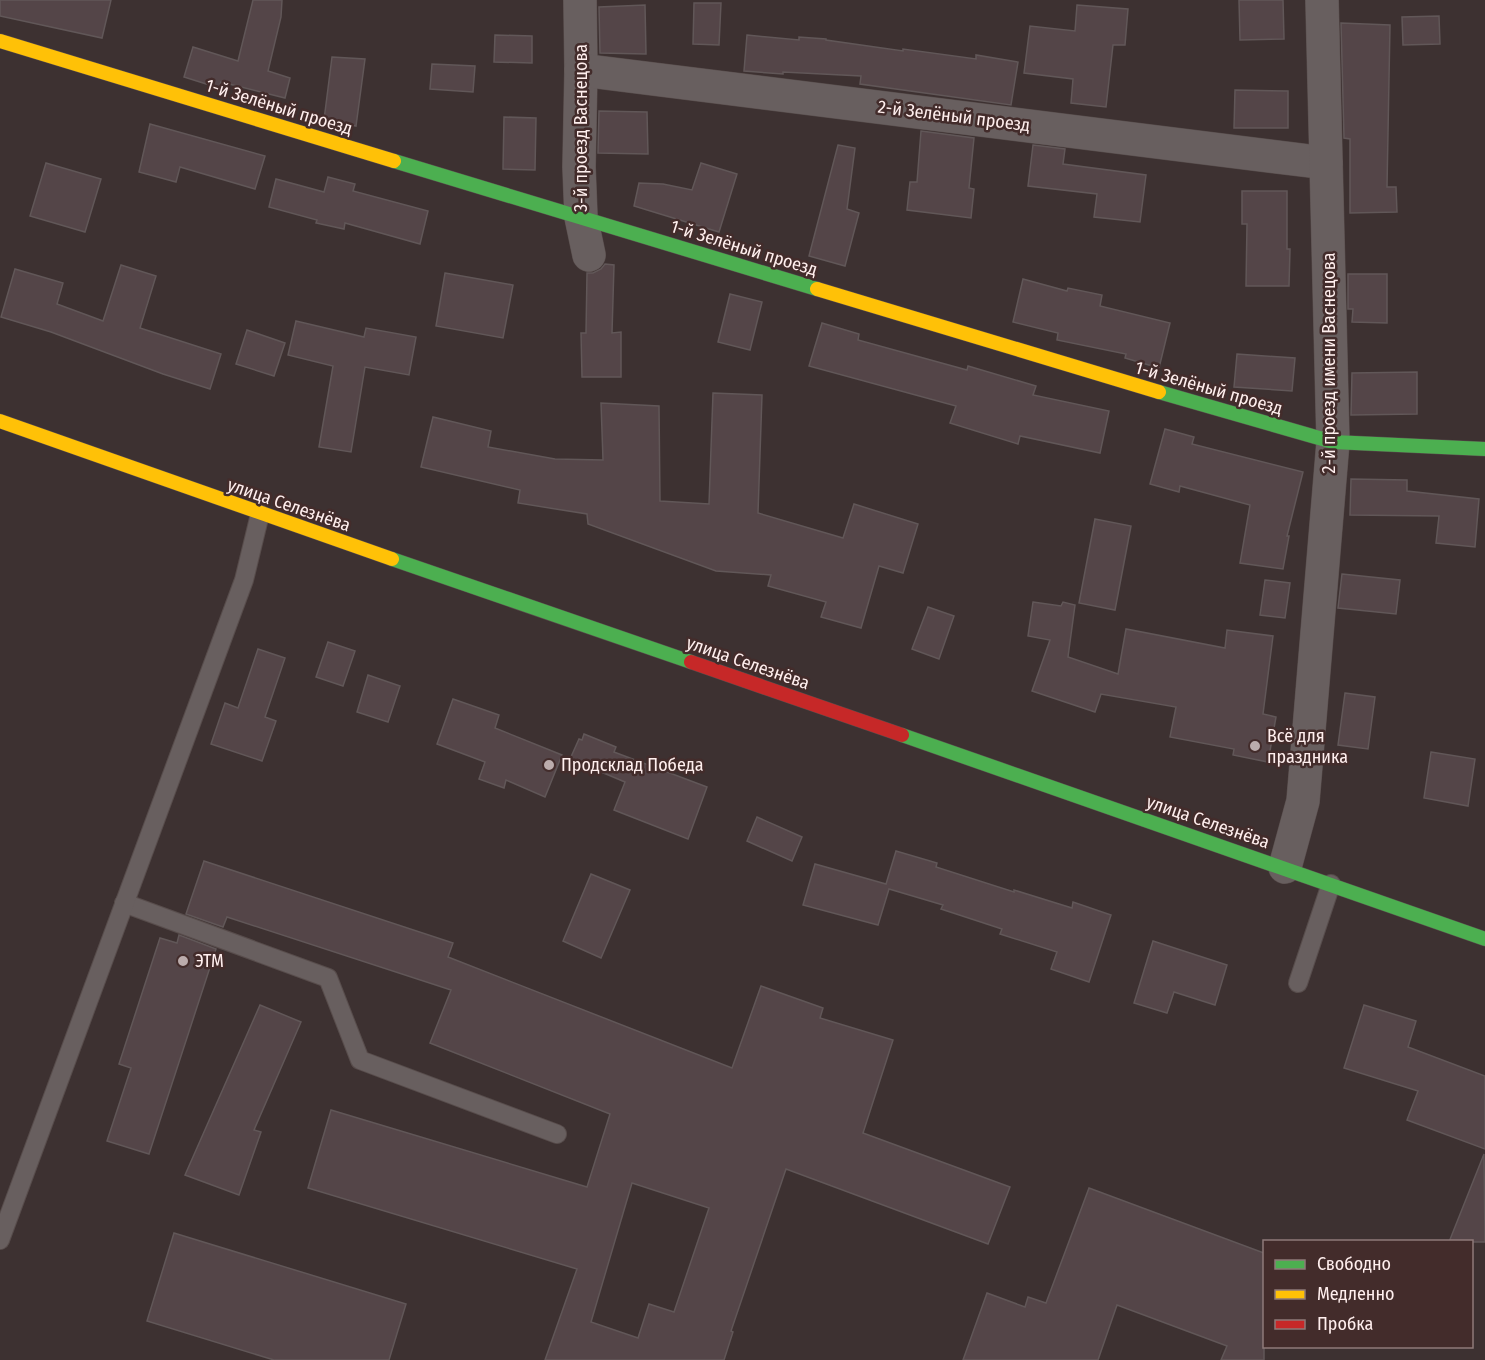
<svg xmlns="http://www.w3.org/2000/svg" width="1485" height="1360" viewBox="0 0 1485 1360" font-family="'Fira Sans Condensed',sans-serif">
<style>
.building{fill:#544548;stroke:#615758;stroke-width:1.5;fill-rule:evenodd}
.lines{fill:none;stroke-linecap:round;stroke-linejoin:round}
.lane-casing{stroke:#584d4c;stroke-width:20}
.street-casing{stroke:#584d4c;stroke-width:34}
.fast-casing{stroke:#584d4c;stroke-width:15}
.slow-casing{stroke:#584d4c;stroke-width:15}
.jam-casing{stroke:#584d4c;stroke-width:15}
.lane{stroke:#685f5f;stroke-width:18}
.street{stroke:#685f5f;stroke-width:33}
.fast{stroke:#4caf50;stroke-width:14}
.slow{stroke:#ffc107;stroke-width:14}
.jam{stroke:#c62828;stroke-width:14}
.poi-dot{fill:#bbacac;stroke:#432c2b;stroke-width:2}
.labels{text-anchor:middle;stroke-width:5;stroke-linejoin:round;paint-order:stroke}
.street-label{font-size:18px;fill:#ffefee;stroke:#432c2b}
.poi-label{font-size:18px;fill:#ffefee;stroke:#432c2b;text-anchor:start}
</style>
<rect width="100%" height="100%" fill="#3d3131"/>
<!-- building -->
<g class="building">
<path d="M0 0H111L102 38 0 16Z"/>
<path d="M253 0H282L281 17 268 71 290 78 285 98 221 82 219 88 184 77 193 47 238 61Z"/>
<path d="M1239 0H1283L1284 39 1240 40Z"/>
<path d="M694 3H721L719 45 693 44Z"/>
<path d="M645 5 646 54 600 53 599 7Z"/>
<path d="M1077 5 1128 9 1125 45H1113L1106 107 1071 103 1073 79 1024 73 1030 26 1075 31Z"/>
<path d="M1439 16 1440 44 1403 45 1402 17Z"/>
<path d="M1341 23 1390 25 1387 187H1396L1397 212 1350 213V139L1344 138Z"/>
<path d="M495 35 532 36V63L494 62Z"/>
<path d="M747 35 799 40V37L826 39V40L903 51V49L976 59V55L1018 62 1011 105 860 84 861 76 783 72V74L744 71Z"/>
<path d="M332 57 365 59 356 126 324 120Z"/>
<path d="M432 64 475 66 473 92 430 89Z"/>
<path d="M1235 90 1288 91V128H1234Z"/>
<path d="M599 111 647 112 648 154 598 153Z"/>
<path d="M504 117 536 118 535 170 503 169Z"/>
<path d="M150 124 265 156 255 189 180 167 176 182 139 172Z"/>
<path d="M921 131 974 138 969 188 974 189 971 218 907 210 910 182H917Z"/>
<path d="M838 145 855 148 847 209 859 213 845 266 809 256Z"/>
<path d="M1033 145 1065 149 1063 164 1146 175 1140 222 1094 217 1097 194 1028 186Z"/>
<path d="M46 163 101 179 85 232 30 216Z"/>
<path d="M701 163 737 174 719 232 634 206 639 183 663 184 692 190Z"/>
<path d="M328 177 355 184 353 191 428 211 420 244 345 223 344 229 316 223 317 220 269 207 276 179 324 192Z"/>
<path d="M1242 191H1287V249H1290L1289 286H1246L1247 224H1242Z"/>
<path d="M605 264 614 265 612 333 621 332V377H582L581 333H586L587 273H593L601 269Z"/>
<path d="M121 265 156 276 140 328 221 354 210 389 163 374 51 332 1 317 15 269 63 283 57 304 103 321Z"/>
<path d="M445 273 513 285 503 338 436 326Z"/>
<path d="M1348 274H1387V323L1352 322 1353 309H1348Z"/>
<path d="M1023 279 1067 291 1068 288 1102 295 1100 306 1170 323 1159 368 1125 358 1126 354 1057 340 1058 333 1013 322Z"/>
<path d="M730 294 762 302 750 350 718 342Z"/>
<path d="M296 321 364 337 366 328 416 337 409 375 365 367 351 452 319 447 333 366 288 355Z"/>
<path d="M822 323 859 334 858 340 967 370 968 366 1036 386 1033 395 1109 411 1100 453 1020 436 1018 444 950 423 956 406 809 366Z"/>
<path d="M247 330 285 343 274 376 236 364Z"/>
<path d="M1237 354 1295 358 1292 391 1234 387Z"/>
<path d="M1417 372V414L1351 415 1352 373Z"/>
<path d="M713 393 762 395 758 513 843 538 854 504 918 524 903 573 879 566 861 628 821 617 826 602 768 586 771 575 716 571 588 524 587 514 518 503 520 490 421 467 433 417 491 431 488 447 555 459 603 460 601 403 659 406 660 501 709 504Z"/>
<path d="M1165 429 1194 437 1192 444 1303 472 1287 536H1289L1283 569 1240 563 1250 505 1180 486 1179 492 1150 484Z"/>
<path d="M1351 479 1407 480V491L1479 499 1475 547 1436 543 1439 516 1350 515Z"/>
<path d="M1095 519 1131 526 1115 610 1079 603Z"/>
<path d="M1342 574 1400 580 1396 614 1338 608Z"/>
<path d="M1265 580 1290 583 1285 618 1260 615Z"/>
<path d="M1033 602 1061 606 1063 602 1075 605 1068 657 1118 674 1126 629 1225 648 1227 630 1273 636 1263 714 1276 717 1268 762 1233 755 1234 749 1170 737 1176 707 1101 694 1095 712 1032 691 1050 640 1028 636Z"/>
<path d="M928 607 954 616 939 659 912 649Z"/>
<path d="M328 642 355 651 343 686 316 677Z"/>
<path d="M258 649 285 658 265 717 276 721 262 761 211 744 225 703 238 708Z"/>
<path d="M368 675 400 686 388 722 357 712Z"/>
<path d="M1345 693 1375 697 1368 749 1338 745Z"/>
<path d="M453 699 499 715 495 728 562 755 545 797 506 780 504 788 479 779 485 762 437 744Z"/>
<path d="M584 734 616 747 614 752 707 787 688 839 614 810 625 782 570 759 579 739 582 740Z"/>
<path d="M1431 752 1475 759 1468 806 1424 798Z"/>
<path d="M757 817 802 837 792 861 747 841Z"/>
<path d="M896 851 937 863 936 867 1014 892V890L1072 908 1073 902 1111 915 1089 982 1051 969 1057 952 1000 934 1002 929 941 909 943 905 889 889 878 925 803 905 815 864 886 884Z"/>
<path d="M204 861 453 943 448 957 732 1068 761 986 823 1008 820 1018 893 1040 863 1133 1010 1187 988 1244 786 1169 731 1331 733 1332 724 1360H545L577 1269 308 1188 331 1110 587 1187 610 1114 430 1043 451 990 227 917 223 927 186 914ZM632 1183 709 1208 674 1312 649 1304 638 1338 591 1322Z"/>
<path d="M591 874 630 890 601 958 563 941Z"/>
<path d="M179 935 216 949 149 1154 107 1141 131 1068 119 1064 160 938 177 943Z"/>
<path d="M1153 941 1227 965 1215 1005 1174 992 1167 1013 1134 1003Z"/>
<path d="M260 1005 301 1022 254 1130 261 1132 239 1195 185 1175Z"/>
<path d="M1364 1005 1416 1021 1408 1047 1485 1076V1149L1407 1120 1418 1091 1344 1068Z"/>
<path d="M1484 1154 1485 1242H1449Z"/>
<path d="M1089 1188 1264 1253V1360H1221L1227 1346 1117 1305 1098 1360H963L987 1293 1025 1307 1028 1297 1046 1303Z"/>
<path d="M174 1233 406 1304 389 1360H274L147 1321Z"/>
</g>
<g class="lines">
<defs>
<g id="lane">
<path d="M124 903 328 978 360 1060 557 1134"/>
<path d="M1298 983 1331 884"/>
<path d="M0 1240 244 580 260 514"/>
</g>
<g id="street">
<path d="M580 0 581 70 579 167 581 217 589 255"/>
<path d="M581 70 1326 163"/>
<path d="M1285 867 1303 801 1333 442 1322 0"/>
</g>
<g id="fast">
<path d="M394 161 817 289"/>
<path d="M1159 392 1333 442 1485 449"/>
<path d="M392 559 691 662"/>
<path d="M902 735 1485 939"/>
</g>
<g id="slow">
<path d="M0 41 394 161"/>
<path d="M817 289 1159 392"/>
<path d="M0 421 392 559"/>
</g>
<path id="jam" d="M691 662 902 735"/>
</defs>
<!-- lane casing -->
<use href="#lane" class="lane-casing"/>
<!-- street casing -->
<use href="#street" class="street-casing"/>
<!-- fast casing -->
<use href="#fast" class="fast-casing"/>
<!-- slow casing -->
<use href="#slow" class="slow-casing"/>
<!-- jam casing -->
<use href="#jam" class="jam-casing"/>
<!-- lane -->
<use href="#lane" class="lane"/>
<!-- street -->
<use href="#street" class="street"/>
<!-- fast -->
<use href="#fast" class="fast"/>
<!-- slow -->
<use href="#slow" class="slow"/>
<!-- jam -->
<use href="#jam" class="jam"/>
</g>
<!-- markers -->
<g class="poi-dot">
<circle cx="1255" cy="746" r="6"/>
<circle cx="549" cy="765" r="6"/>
<circle cx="183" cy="961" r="6"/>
</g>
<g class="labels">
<!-- street labels -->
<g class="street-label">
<text transform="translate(279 107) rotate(17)" y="6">1-й Зелёный проезд</text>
<text transform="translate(954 116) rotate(7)" y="6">2-й Зелёный проезд</text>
<text transform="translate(581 128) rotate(-90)" y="6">3-й проезд Васнецова</text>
<text transform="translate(744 248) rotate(17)" y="6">1-й Зелёный проезд</text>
<text transform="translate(1329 363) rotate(-90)" y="6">2-й проезд имени Васнецова</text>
<text transform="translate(1209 388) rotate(16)" y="6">1-й Зелёный проезд</text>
<text transform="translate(289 505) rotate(19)" y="6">улица Селезнёва</text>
<text transform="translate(748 663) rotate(19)" y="6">улица Селезнёва</text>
<text transform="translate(1208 822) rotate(19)" y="6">улица Селезнёва</text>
</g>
<!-- poi labels -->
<g class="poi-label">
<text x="1267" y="742">Всё для<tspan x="1267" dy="21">праздника</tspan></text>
<text x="561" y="771">Продсклад Победа</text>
<text x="195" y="967">ЭТМ</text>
</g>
</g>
<!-- legend -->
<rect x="1263" y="1240" width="210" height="108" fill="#432c2b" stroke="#8e7a79" stroke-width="1.5"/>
<rect x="1275" y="1260" width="30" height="9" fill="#4caf50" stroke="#8e7a79" stroke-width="1.5"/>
<text x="1317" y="1270" font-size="18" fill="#ffefee">Свободно</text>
<rect x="1275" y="1290" width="30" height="9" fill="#ffc107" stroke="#8e7a79" stroke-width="1.5"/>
<text x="1317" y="1300" font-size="18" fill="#ffefee">Медленно</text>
<rect x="1275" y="1320" width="30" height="9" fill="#c62828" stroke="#8e7a79" stroke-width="1.5"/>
<text x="1317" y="1330" font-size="18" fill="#ffefee">Пробка</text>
</svg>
